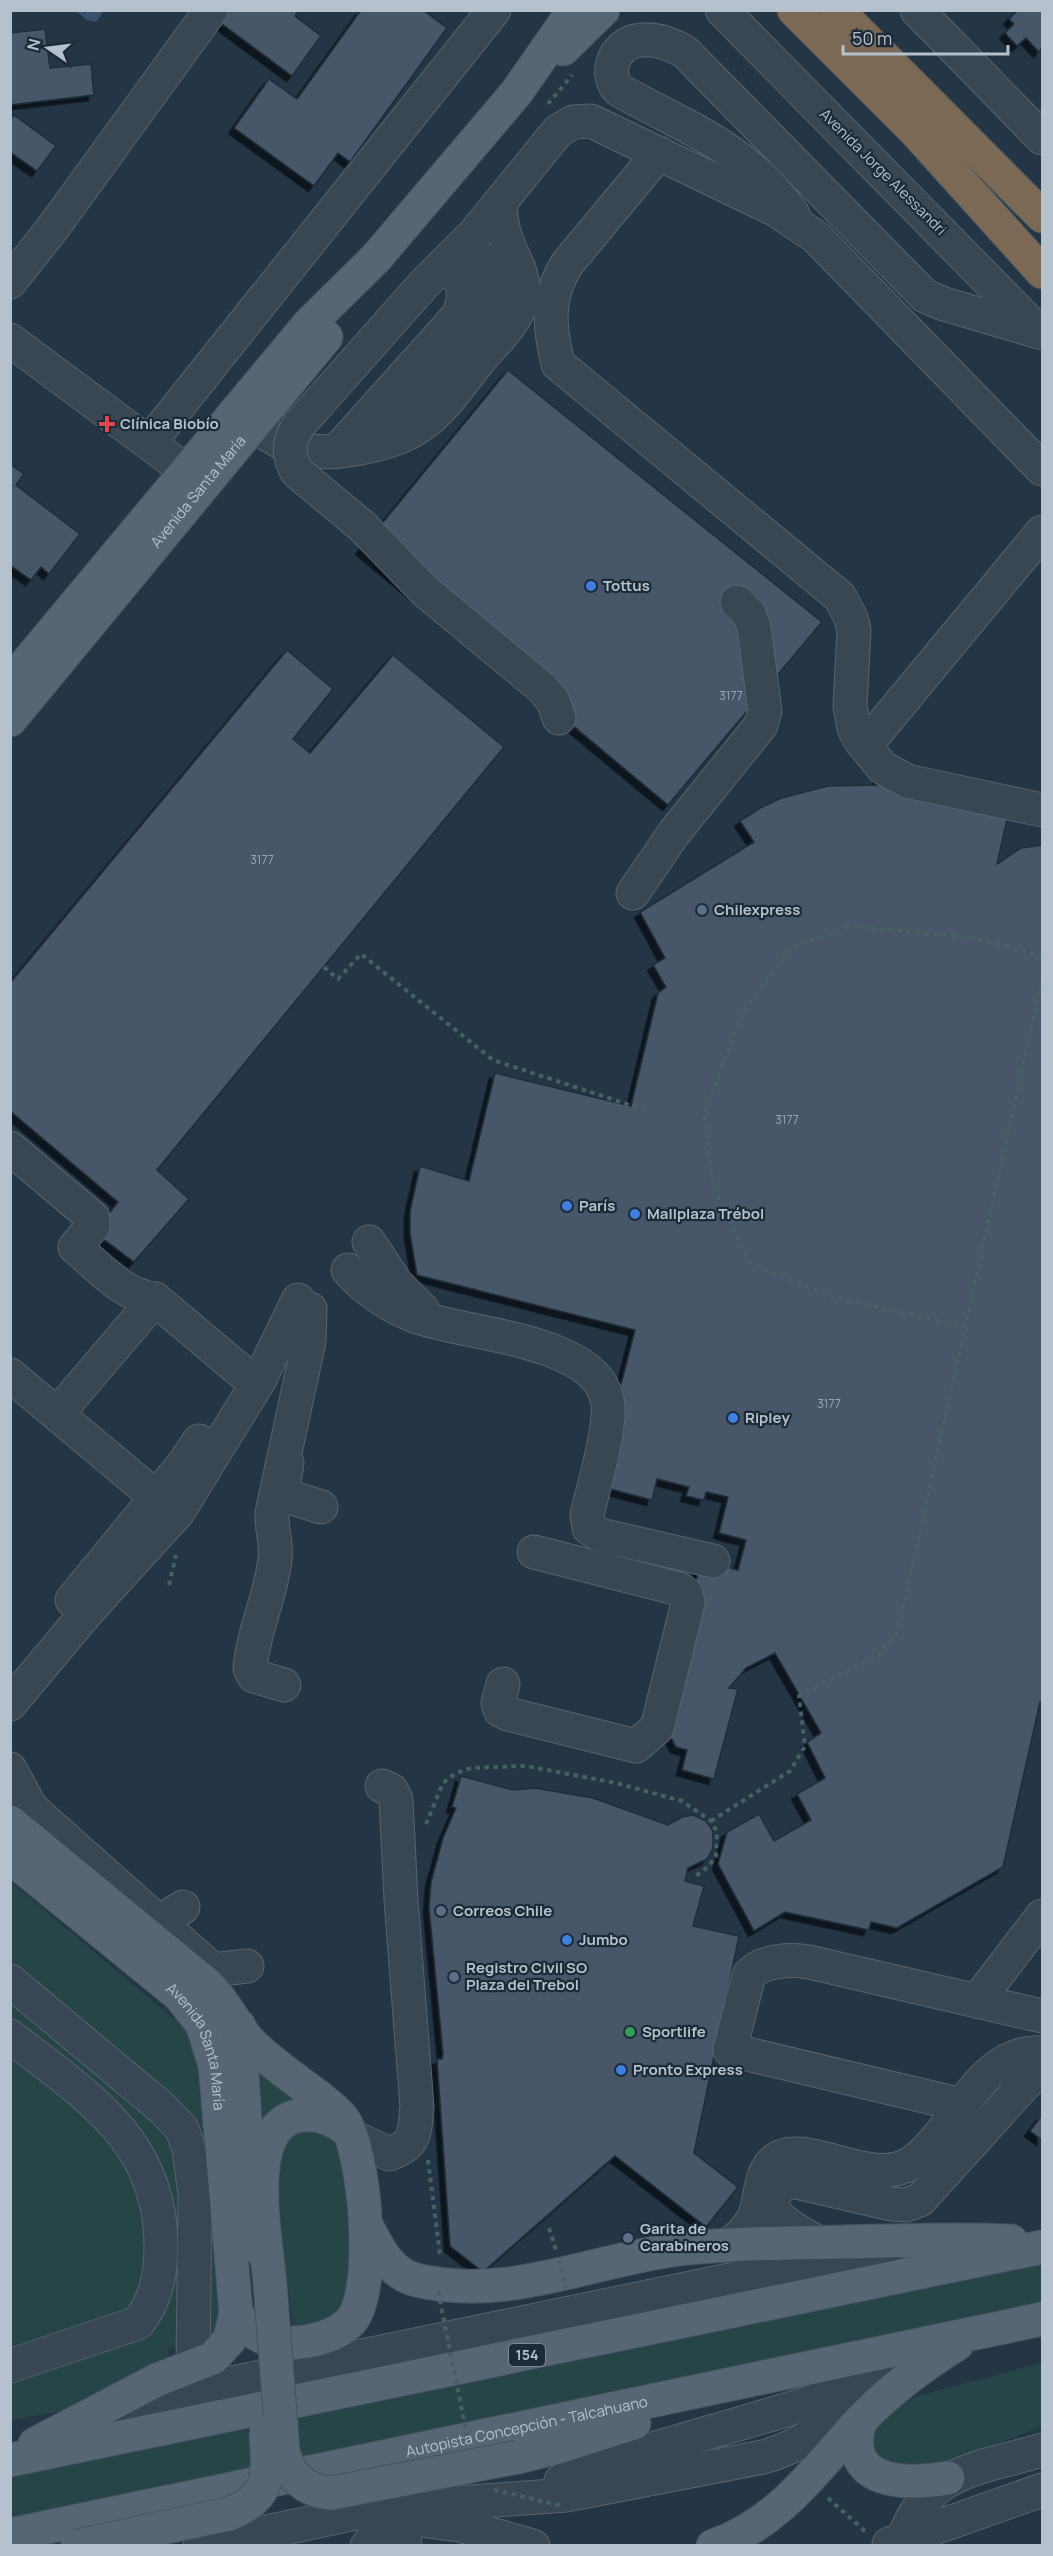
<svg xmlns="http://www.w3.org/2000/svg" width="1053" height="2556" viewBox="0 0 1053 2556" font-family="Manrope,sans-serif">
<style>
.green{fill:#264546}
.water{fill:#36526e}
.building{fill:#465769;stroke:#1f2d3b;stroke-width:1.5;filter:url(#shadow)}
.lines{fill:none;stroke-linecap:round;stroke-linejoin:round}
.minor-casing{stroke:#576471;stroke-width:35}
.major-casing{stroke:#455260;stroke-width:35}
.highway-casing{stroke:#43515e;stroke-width:35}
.path{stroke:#456162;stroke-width:4;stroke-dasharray:4.5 4.5;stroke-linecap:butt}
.minor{stroke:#394654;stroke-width:33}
.major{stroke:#576674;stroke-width:33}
.highway{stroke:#7b6955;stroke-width:33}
.minor-bridge-casing{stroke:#576471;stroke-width:35;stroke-linecap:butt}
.major-bridge-casing{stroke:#455260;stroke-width:35;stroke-linecap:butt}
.path-bridge{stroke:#456162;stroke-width:4;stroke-dasharray:4.5 4.5;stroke-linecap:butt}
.minor-bridge{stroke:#394654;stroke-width:33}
.major-bridge{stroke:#576674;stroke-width:33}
.health-dot{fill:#e0444e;stroke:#1d2b39;stroke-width:2}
.shop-dot{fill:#3f7fe0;stroke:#1d2b39;stroke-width:2}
.service-dot{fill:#5c6f8a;stroke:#1d2b39;stroke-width:2}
.leisure-dot{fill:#2e9e5b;stroke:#1d2b39;stroke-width:2}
.labels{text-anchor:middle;stroke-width:4.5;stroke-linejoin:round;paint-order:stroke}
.number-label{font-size:12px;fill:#9aa6b5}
.shield{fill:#1d2b39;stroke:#8894a1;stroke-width:1.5}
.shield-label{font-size:14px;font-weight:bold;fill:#b6c1ce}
.street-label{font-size:15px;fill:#b6c1ce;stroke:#1d2b39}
.poi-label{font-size:15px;font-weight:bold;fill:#b6c1ce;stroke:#1d2b39;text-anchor:start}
</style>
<defs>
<filter id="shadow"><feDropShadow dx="-5.5" dy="5.5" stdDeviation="0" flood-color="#0009"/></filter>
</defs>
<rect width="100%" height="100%" fill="#243545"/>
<!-- green -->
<g class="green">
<path d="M10 1881 198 2039 227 2340 168 2348 169 2366 78 2408 11 2420Z"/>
<path d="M246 2053 313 2103 255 2133Z"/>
<path d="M303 2128C321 2133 332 2136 341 2153L355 2293 351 2306 294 2337 273 2160 277 2143Z"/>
<path d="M1042 2260V2304L11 2522V2476L591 2358Z"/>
<path d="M1042 2363V2427L921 2471 884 2465 872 2448 873 2427 895 2405 917 2396Z"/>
</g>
<!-- water -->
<path class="water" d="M76 11H103V12L96 22 87 20Z"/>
<!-- building -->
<g class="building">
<path d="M226 10H299L295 16 321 36 292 76 218 21Z"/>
<path d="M361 10H423L447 28 350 162 338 153 314 186 234 128 269 79 297 99Z"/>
<path d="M1018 10H1042V48L1039 52 1026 38 1017 46 1005 33 1014 24 1009 19Z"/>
<path d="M45 29 50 68 91 64 94 95 10 105V33Z"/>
<path d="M14 115 56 146 37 171 10 152V120Z"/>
<path d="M508 370 822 622 668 805 361 549Z"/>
<path d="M10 464 24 474 16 485 80 534 49 574 41 567 31 580 10 565Z"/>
<path d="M287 650 333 689 293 739 310 753 393 655 504 747 157 1170 189 1199 134 1262 94 1232 118 1202 10 1111V983Z"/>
<path d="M879 777 1010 806 997 864 1021 848 1042 845V1703L1040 1702 1003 1867 897 1928 871 1922 869 1930 785 1912 754 1931 718 1864 727 1832 759 1814 774 1841 811 1820 797 1794 825 1778 807 1742 821 1733 775 1653 746 1668 729 1688 738 1689 714 1779 682 1770 687 1750 676 1747 662 1721 701 1560 738 1570 746 1540 719 1533 728 1497 706 1492 704 1500 686 1496 689 1487 657 1479 652 1500 595 1485 635 1330 417 1275 410 1233V1211L420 1166 469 1181 495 1073 631 1106 658 993 666 987 653 965 665 958 640 912 754 842 740 821 760 808 781 798 828 786 878 785Z"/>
<path d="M461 1776 513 1790 535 1788 593 1798 668 1825 682 1817 693 1815 706 1821 713 1831V1848L707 1859 688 1868 685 1881 704 1886 693 1926 739 1936 694 2153 738 2187 706 2227 615 2156 483 2272 450 2246 437 2059H442L443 2054 429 1908 431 1882 443 1838 456 1808 452 1807Z"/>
<path d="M1042 2115V2140L1030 2131Z"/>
</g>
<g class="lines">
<defs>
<g id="minor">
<path d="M722 10 1039 332"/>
<path d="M917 10 1042 138"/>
<path d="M659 153 567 264C546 297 549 327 558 364L840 597 851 618 854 630 850 706 854 728 860 740 883 768 907 781 1042 810"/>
<path d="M793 214C742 145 690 130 619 90 604 74 613 47 635 41 652 37 670 43 685 52L925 296 944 304 1039 332"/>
<path d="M10 282 52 229 211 10"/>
<path d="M424 284 475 233 558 131 573 122 591 121 776 210 816 237 1042 469"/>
<path d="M10 340 185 470"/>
<path d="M256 425C291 456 326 456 370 446 388 442 405 437 420 426 445 409 462 381 481 358 496 341 517 322 522 299 527 273 511 257 505 235 501 224 501 214 500 203"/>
<path d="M378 441 493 306C501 277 485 263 466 243"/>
<path d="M149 443 494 10"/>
<path d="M336 452 457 317C468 297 465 278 445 265"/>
<path d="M362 526 425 591 542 688 553 701 559 718"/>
<path d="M865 746 1042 532"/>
<path d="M633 893 674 833 761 725 765 711 754 627 749 614 737 602"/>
<path d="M10 1148 93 1218V1226L75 1247C99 1267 123 1296 155 1299L243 1373"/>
<path d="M369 1242 396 1283 422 1309"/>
<path d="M348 1270C364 1289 391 1307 415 1316 466 1335 594 1339 607 1399 613 1424 593 1488 587 1515L589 1528 600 1535 713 1561"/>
<path d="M10 1375 156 1497"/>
<path d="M57 1414 155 1299"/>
<path d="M287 1463 283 1486 287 1496 321 1507"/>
<path d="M72 1600 185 1462 199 1441"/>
<path d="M503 1684 498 1703 500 1710 508 1714 636 1746 657 1728 688 1603 686 1594 679 1589 534 1552"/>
<path d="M284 1685 254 1676 250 1669C253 1631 271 1596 275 1559 277 1542 271 1529 272 1513L309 1341 310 1309"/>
<path d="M10 1704 87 1612 178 1512 260 1379 298 1300"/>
<path d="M10 1769 31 1808 213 1970 247 1966"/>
<path d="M160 1922 183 1907"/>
<path d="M10 1981 162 2108 182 2129 189 2150 195 2194 193 2368"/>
<path d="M977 2001 1042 1916"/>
<path d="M10 2036C86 2096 161 2139 161 2246 161 2275 156 2300 138 2323L10 2366"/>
<path d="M962 2105 730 2050 749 1975C762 1960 791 1959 809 1962L1042 2016"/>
<path d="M351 2136 389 2154C417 2144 414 2134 417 2107L401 1900 396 1799 391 1790 382 1786"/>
<path d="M819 2243C804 2234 760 2216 776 2192 781 2184 788 2182 796 2182L891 2204 906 2205 920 2200 1042 2065"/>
<path d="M728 2245C739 2238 747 2230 753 2219 762 2202 758 2173 775 2160 804 2137 871 2189 911 2163 956 2133 978 2049 1042 2053"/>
<path d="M97 2422 153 2403 227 2384 826 2260 885 2254"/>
<path d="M561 2481C645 2447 732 2428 818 2400 856 2388 892 2371 928 2355"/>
<path d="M402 2520 405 2546"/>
<path d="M420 2520 459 2525 533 2546"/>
<path d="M889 2544 1042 2490"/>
<path d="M200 2546 408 2502 456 2503 566 2495 763 2457C814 2442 829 2423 864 2384"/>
<path d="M367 2546 386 2521"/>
<path d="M904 2546 903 2540C927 2469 979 2469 1042 2450"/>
</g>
<g id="major">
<path d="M563 49 603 10"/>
<path d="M10 683 309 324 376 258 516 93 574 10"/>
<path id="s1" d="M10 720 326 337"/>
<path d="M10 1822 208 1985C226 2003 235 2026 251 2043 271 2063 296 2080 319 2097 329 2106 341 2113 347 2126 365 2161 377 2290 351 2321 337 2336 313 2342 293 2343 268 2344 250 2334 236 2313"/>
<path id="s2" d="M10 1857 179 1995 202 2024 215 2065 236 2313 230 2339 213 2358 157 2380 35 2444"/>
<path d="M239 2026 253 2246"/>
<path d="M366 2225C378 2247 389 2273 416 2280 508 2302 591 2260 680 2249 734 2243 789 2243 843 2242 899 2241 955 2238 1011 2241"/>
<path d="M270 2284C267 2242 242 2128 297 2116 315 2112 330 2117 344 2128"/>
<path d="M860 2421C841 2485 906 2485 948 2478"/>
<path d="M518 2457 558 2447 634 2423"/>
<path d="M10 2460 1042 2247"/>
<path id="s3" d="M10 2535 1042 2319"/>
<path d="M713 2546C778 2524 815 2470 859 2422 887 2392 922 2366 957 2344"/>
</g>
<g id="highway">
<path d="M794 10 915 131 1042 272"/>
<path d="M837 10 1042 216"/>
</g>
</defs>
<!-- minor casing -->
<use href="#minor" class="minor-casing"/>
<!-- major casing -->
<use href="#major" class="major-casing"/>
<!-- highway casing -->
<use href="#highway" class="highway-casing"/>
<!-- path -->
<g class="path">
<path d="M548 104 572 75"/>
<path d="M324 967 338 979 361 954 493 1060 648 1111"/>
<path d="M966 1327 832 1297 750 1263 713 1185 704 1114 744 1010 792 947 850 926 975 938 1042 956"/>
<path d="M169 1585 176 1555"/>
<path d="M711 1821 790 1771 805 1746 799 1696 878 1656 898 1631 1042 979"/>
<path d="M426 1824 443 1783 456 1773 471 1768 526 1766 616 1783 682 1801 711 1821 717 1832 716 1856 709 1866 696 1876"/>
<path d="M428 2160 440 2255"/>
<path d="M549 2228 556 2250"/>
<path d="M828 2498 867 2533"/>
</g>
<!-- minor -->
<use href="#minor" class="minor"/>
<!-- major -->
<use href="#major" class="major"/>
<!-- highway -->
<use href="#highway" class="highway"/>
<defs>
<path id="minor-bridge" d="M362 526 297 472C287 455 288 441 299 425L424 284"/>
<g id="major-bridge">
<path d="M270 2284 283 2451C289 2476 305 2491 331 2493L518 2457"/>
<path d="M77 2546 228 2514C273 2497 268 2474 266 2432"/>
</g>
</defs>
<!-- minor-bridge casing -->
<use href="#minor-bridge" class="minor-bridge-casing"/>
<!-- major-bridge casing -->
<use href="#major-bridge" class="major-bridge-casing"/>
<!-- path-bridge -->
<g class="path-bridge">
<path d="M559 2260 566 2288"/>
<path d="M438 2291 468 2440"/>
<path d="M494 2490 562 2506"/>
</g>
<!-- minor-bridge -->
<use href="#minor-bridge" class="minor-bridge"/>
<!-- major-bridge -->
<use href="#major-bridge" class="major-bridge"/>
</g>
<!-- markers -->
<path class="health-dot" d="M104 415h6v6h6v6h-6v6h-6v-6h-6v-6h6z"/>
<g class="shop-dot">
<circle cx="591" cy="586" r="6"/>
<circle cx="567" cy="1206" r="6"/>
<circle cx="635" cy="1214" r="6"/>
<circle cx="733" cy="1418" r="6"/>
<circle cx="567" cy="1940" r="6"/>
<circle cx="621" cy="2070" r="6"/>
</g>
<g class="service-dot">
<circle cx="702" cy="910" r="6"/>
<circle cx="441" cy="1911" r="6"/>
<circle cx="454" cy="1977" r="6"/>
<circle cx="628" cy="2238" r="6"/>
</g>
<circle class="leisure-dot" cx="630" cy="2032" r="6"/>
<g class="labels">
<!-- number labels -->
<g class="number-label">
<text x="731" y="700">3177</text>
<text x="262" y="864">3177</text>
<text x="787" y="1124">3177</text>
<text x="829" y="1408">3177</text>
</g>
<!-- shield labels -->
<rect class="shield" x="509" y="2344" width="36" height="22" rx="4.5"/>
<g class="shield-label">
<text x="527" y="2360">154</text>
</g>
<!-- street labels -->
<g class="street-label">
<text transform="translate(883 172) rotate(45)" y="5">Avenida Jorge Alessandri</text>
<text dy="5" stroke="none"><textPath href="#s1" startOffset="296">Avenida Santa María</textPath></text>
<text dy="5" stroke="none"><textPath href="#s2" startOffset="274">Avenida Santa María</textPath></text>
<text dy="5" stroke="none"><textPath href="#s3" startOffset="528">Autopista Concepción - Talcahuano</textPath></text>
</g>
<!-- poi labels -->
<g class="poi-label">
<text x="120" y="429">Clínica Biobío</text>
<text x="603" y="591">Tottus</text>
<text x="714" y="915">Chilexpress</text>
<text x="579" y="1211">París</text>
<text x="647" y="1219">Mallplaza Trébol</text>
<text x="745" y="1423">Ripley</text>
<text x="453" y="1916">Correos Chile</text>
<text x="579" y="1945">Jumbo</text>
<text x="466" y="1973">Registro Civil SO<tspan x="466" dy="17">Plaza del Trebol</tspan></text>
<text x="642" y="2037">Sportlife</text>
<text x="633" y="2075">Pronto Express</text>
<text x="640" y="2234">Garita de<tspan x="640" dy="17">Carabineros</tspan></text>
</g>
</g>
<!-- border -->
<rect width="1053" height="2556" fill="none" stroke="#b6c1ce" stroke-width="24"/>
<!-- north arrow -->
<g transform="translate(48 48) rotate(284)" stroke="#1d2b39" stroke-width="4.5" paint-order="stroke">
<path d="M0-4.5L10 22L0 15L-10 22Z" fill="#b6c1ce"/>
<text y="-9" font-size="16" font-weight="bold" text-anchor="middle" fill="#b6c1ce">N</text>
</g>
<!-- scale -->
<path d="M843 45v9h165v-9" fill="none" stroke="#b6c1ce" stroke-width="3"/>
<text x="852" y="45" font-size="18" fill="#b6c1ce" stroke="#1d2b39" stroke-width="4.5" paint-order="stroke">50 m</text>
</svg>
